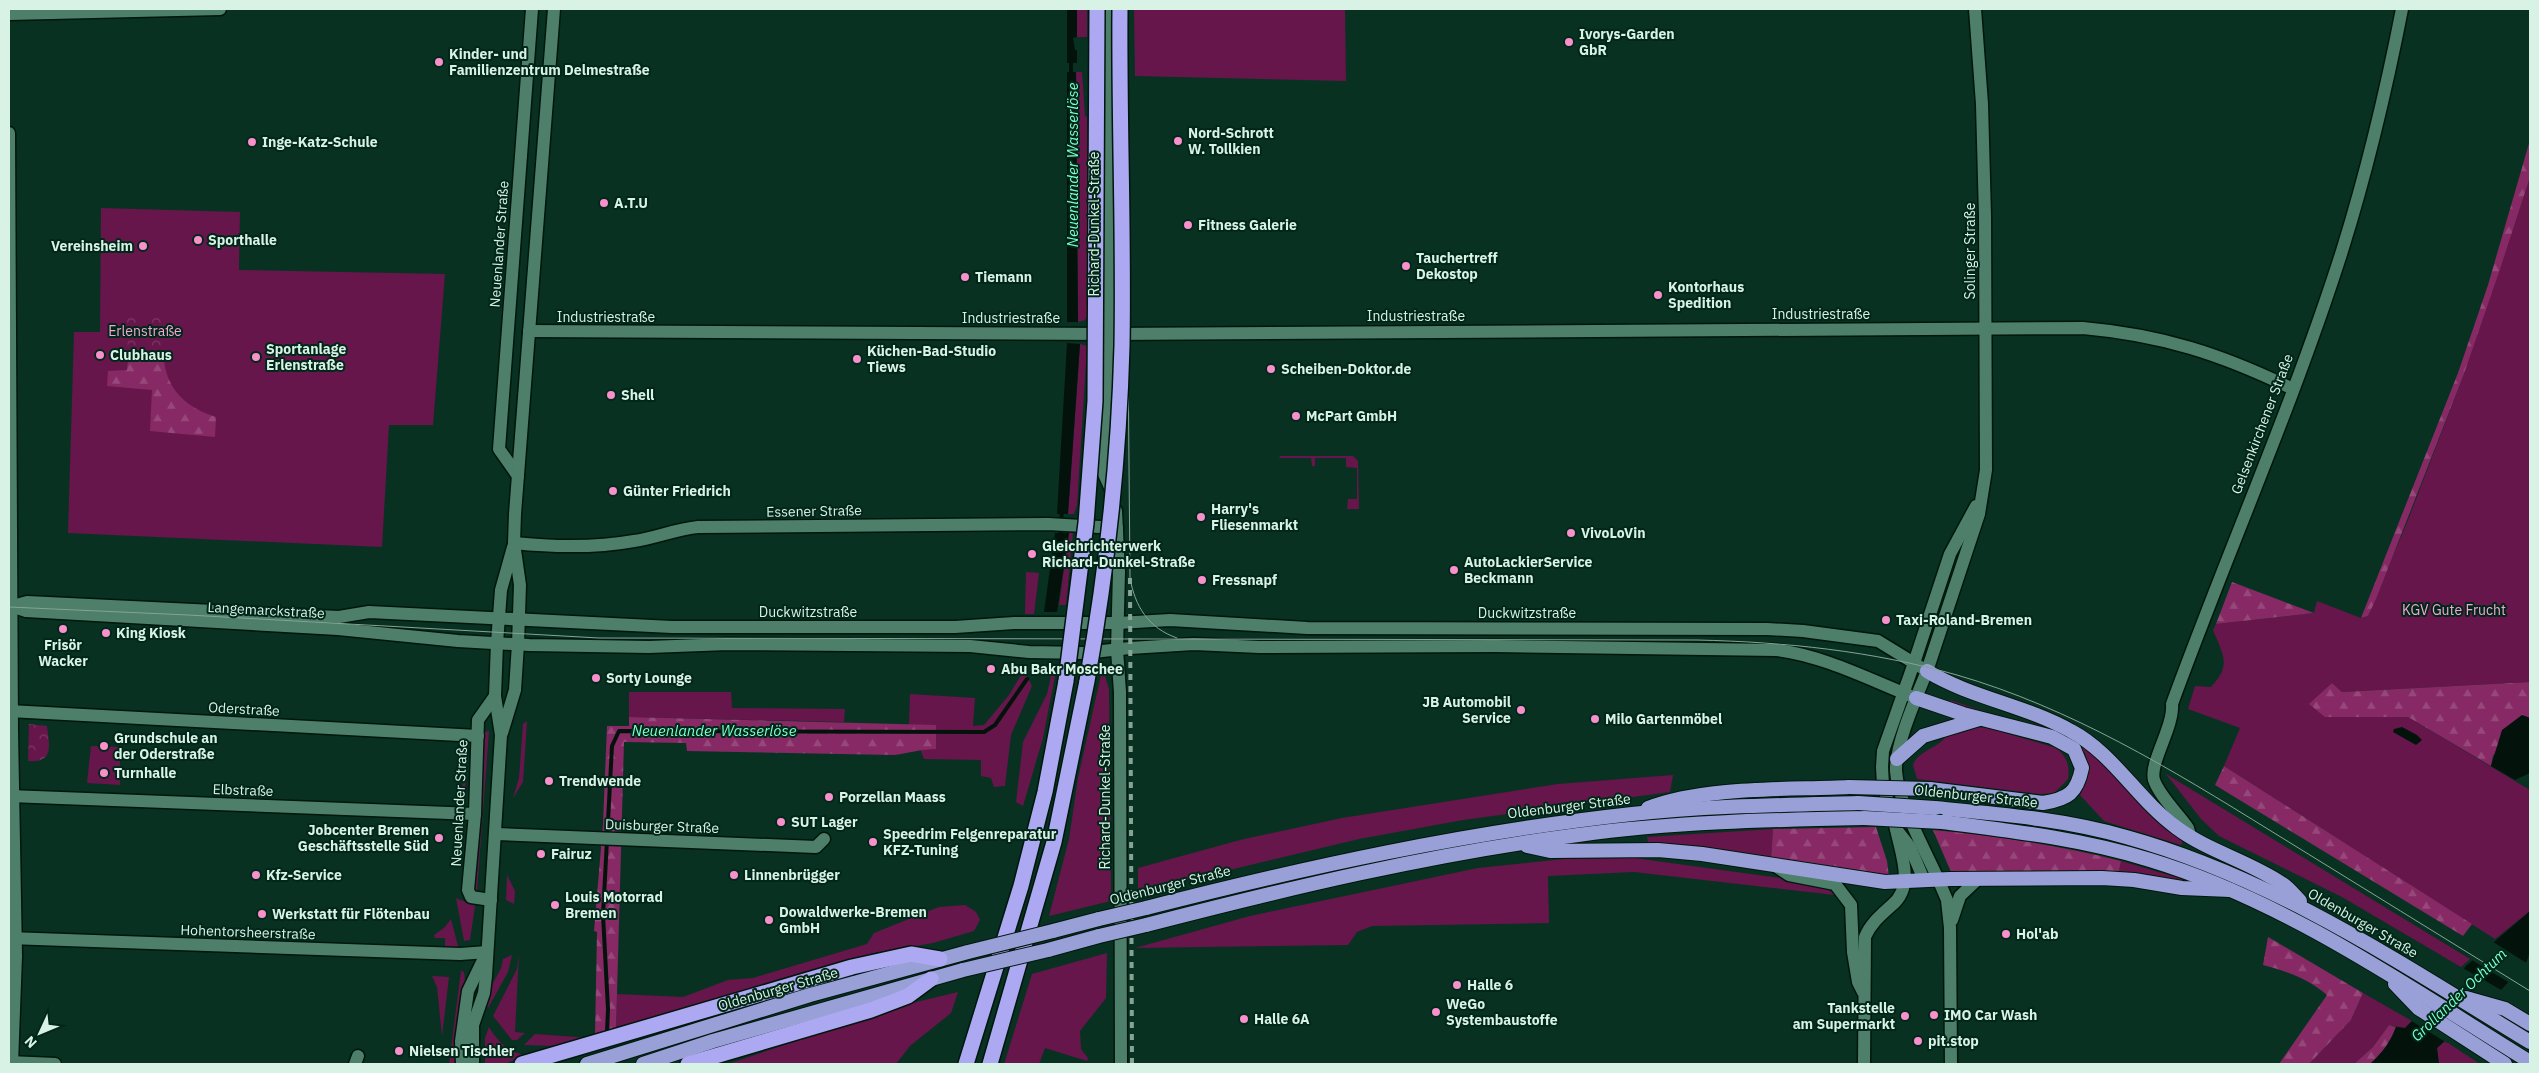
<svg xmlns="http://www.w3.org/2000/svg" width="2539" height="1073" viewBox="0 0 2539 1073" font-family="'IBM Plex Sans',sans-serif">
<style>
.green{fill:#66164b}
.forest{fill:url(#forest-firs)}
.park{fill:url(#park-crowns)}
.water{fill:#03130c}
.pier{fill:#093122}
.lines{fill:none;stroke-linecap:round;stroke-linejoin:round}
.stream{stroke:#03130c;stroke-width:4}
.minor-casing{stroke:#00170d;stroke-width:15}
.tertiary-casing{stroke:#00170d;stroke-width:15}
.secondary-casing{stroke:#00170d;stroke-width:15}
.trunk-casing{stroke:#00170d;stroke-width:16}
.motorway-casing{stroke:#00170d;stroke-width:18}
.minor{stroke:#4d7f6a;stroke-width:12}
.tertiary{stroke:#4d7f6a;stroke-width:12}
.secondary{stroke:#4d7f6a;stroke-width:12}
.trunk{stroke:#99a0d7;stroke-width:14}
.motorway{stroke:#aca9f2;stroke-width:15}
.tram{stroke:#85a496;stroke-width:1}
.rail{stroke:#85a496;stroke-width:4;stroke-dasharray:6 6;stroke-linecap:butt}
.trunk-bridge-casing{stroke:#00170d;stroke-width:16;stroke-linecap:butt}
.motorway-bridge-casing{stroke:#00170d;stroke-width:18;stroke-linecap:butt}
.trunk-bridge{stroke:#99a0d7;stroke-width:14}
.motorway-bridge{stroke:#aca9f2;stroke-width:15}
.poi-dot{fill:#f890cc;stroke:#002719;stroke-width:2}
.labels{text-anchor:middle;stroke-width:4;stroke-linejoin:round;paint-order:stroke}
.poi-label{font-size:14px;font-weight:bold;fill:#d8f2e5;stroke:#002719;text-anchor:start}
.street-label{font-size:14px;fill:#d8f2e5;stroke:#002719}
.park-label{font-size:14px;fill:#f3a8d2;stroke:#002719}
.water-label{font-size:15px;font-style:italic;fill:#7cffcb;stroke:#002719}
</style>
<defs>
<pattern id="forest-firs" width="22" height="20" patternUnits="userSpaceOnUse" patternTransform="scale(1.25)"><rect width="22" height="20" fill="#862964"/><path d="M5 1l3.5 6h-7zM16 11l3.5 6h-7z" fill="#96487a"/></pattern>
<pattern id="park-crowns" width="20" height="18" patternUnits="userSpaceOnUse" patternTransform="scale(1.25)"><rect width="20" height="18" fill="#66164b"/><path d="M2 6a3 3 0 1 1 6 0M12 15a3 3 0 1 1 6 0" fill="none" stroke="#7b3865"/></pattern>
</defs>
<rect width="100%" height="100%" fill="#093122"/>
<!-- green -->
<g class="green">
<rect x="1077" y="9" width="10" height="28"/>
<path d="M1134 9H1345L1346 81 1135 76Z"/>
<path d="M1076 72H1082L1085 116 1087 117 1088 313 1085 320 1078 322Z"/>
<path d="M2530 177V682L2342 692 2332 683 2325 717H2408L2530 790V911L2495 939 2224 766 2240 728 2188 709 2195 686 2211 687C2232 665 2223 655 2213 630L2216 624 2314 613 2317 601 2361 618 2368 616 2408 520 2464 374Z"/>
<path d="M101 208 240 212 239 270 445 274 433 425H389L382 547 68 533 74 332H100Z"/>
<path d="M1080 344 1087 346 1077 505 1074 514H1068Z"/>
<path d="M1280 456H1353L1358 461 1359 509H1347L1348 499H1357V468L1346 467V458H1315V466H1312L1311 458H1279Z"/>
<path d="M1073 532 1066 605H1059L1069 533Z"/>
<path d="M1026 572 1039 573 1034 614H1025Z"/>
<path d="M1024 670 1032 686 1011 735 1005 786 994 787 991 778 981 776V760L924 759 920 749H936L909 724 910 694 975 698 973 726 984 725 1009 695Z"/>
<path d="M1101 675 1105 676 1109 689 1111 901 1049 916 1069 839 1078 778Z"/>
<path d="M1051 676H1055L1043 738 1023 806 1016 802 1023 742 1047 694Z"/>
<path d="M629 692H731L732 708 845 709 844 722 629 717Z"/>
<path d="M1950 700C1966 705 1981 711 1997 715 2035 725 2061 726 2093 753 2125 779 2145 821 2183 840L2181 845 2104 821 2080 795 2087 780 2089 767 2085 753 2075 743 2066 737 1949 703Z"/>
<path d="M527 721 523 782 513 798 519 778 523 724Z"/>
<path d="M1975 727 1989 728 2056 748C2067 757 2070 765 2068 779L2054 793 2041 794 1917 779 1913 765C1919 749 1945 746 1946 734Z"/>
<path d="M489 731 477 891 473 890 484 732Z"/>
<path d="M465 743 468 745 464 806 461 808Z"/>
<path d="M91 746 120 747V785L87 783Z"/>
<path d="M2166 774 2470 959 2461 967 2342 897 2219 836 2201 819Z"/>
<path d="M1673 775 1670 792 1463 820 1359 839 1138 892V868L1240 840 1342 818 1558 784Z"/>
<path d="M1773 829 1771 858 1702 846 1648 843 1647 837Z"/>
<path d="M1634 858 1810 882 1824 886 1835 895 1634 872 1548 876 1549 923 1372 926 1357 932 1348 945 1135 948 1250 916 1478 868 1564 859Z"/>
<path d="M2121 861 2182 879 2181 881 2119 871Z"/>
<path d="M507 875 515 891 514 904 506 900Z"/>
<path d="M456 898 475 906 470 940 464 941Z"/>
<path d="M965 905 976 912 980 920 974 931 933 943 874 953 616 1029 617 994 683 997 728 980 753 978 867 944 874 933 939 907Z"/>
<path d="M451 919 458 946V948H445V938H435L434 935 444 928Z"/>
<path d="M1107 953 1106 998 1080 1031 1081 1049 1088 1058 1087 1061 1045 1048 1039 1064H1004L1032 974Z"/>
<path d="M519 954 515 1032 525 1033 517 1040H512L493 1016 517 969Z"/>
<path d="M512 955 508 972 488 1008 484 1000 501 968 503 959Z"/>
<path d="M461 971 464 972 465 982 457 1064H449Z"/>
<path d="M432 976 449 977 442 1036 437 987Z"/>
<path d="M958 992 951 1013 910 1046 896 1064H728L904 1005Z"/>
<path d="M2363 993 2412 1021 2405 1028 2389 1025 2373 1047 2354 1064H2309L2351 1020Z"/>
<path d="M489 1027C497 1041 508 1051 524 1055L505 1064H485V1038Z"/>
<path d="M535 1034 590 1038 556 1046 524 1045Z"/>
<path d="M2445 1041 2480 1064H2438L2437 1048Z"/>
</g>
<!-- forest -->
<g class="forest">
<path d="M2530 140V177L2501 266 2464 374 2376 599 2368 616 2361 618 2458 373 2488 285Z"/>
<path d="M128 360 164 361C168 392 188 408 216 417L215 437 150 431 152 390 107 386 108 371 127 370Z"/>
<path d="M2232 582 2314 613 2216 624Z"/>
<path d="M2530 682V718L2522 715 2493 756 2491 766 2408 717H2325L2309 704 2332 683 2342 692Z"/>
<path d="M629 717 936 725V749C922 749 909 753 894 755L687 751 686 743 624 742 616 1029 595 1036 597 932 594 931 603 824 607 726H629Z"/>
<path d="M2224 766 2472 924 2463 936 2215 785Z"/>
<path d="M1876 827 1887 861 1889 877 1771 858 1773 829Z"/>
<path d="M1933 830C1997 836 2058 845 2121 861L2119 871 1951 872Z"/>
<path d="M2268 937 2363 993 2351 1020 2309 1064H2279L2327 995C2309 979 2286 971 2263 965Z"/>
<path d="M2389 1025 2396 1027C2390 1043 2382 1053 2370 1064H2354L2373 1047Z"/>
</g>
<!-- park -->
<g class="park">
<path d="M161 309 164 316 161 345 164 361 128 360 127 316Z"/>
<path d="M29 724 47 726C49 745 55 763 28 761Z"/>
</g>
<!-- water -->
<g class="water">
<path d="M1067 9H1077V37L1073 38 1075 50H1077V63H1067Z"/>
<path d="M1067 72H1076L1078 322H1067Z"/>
<path d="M1067 343 1080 344 1068 514H1057Z"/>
<path d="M1055 533H1069L1057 612H1044Z"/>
<path d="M2522 715 2530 718V773L2515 780 2491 766 2502 730Z"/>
<path d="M2402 727 2417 735 2422 740 2416 745 2393 732 2394 729Z"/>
<path d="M2530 911V950L2527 961 2503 988 2437 1048 2439 1063 2370 1064C2382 1053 2390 1043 2396 1027L2405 1028 2466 966Z"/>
</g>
<!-- pier -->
<g class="pier">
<path d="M2490 940 2528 964 2510 983 2470 959Z"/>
<path d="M2461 967 2503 991 2447 1043 2410 1020Z"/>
</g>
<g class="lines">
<!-- stream -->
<g class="stream">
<path d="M1071 76V58"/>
<path d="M1060 538 1062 510"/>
<path d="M607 1032 608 1009 603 915 612 746 619 731 984 732 995 725 1027 679"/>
</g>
<defs>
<g id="minor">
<path d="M9 14 220 9"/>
<path d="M9 133 12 731 16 956 12 1064"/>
<path d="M529 331 1109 334 2083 328C2162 335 2221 354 2293 389"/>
<path d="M518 476 499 449 532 9"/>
<path d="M514 543C553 547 595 548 634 541 656 538 676 529 698 527L1048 524 1117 528"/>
<path d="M1117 650 1120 692 1121 1064"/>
<path d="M1914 663 1950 554 1976 506"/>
<path d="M1927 671 1979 514 1986 470 1985 217 1982 104 1975 9"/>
<path d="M9 711 478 736"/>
<path d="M9 796 475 814"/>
<path d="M496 834 816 847 824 839"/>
<path d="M2190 836 2188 828C2178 813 2160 797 2154 780 2149 763 2174 727 2172 704 2227 553 2293 405 2342 251 2367 171 2386 91 2402 9"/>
<path d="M1774 865 1789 875 1835 884 1851 905 1853 952 1858 982 1863 992"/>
<path d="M1938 879 1947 900 1950 928 1951 1064"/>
<path d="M491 900 471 897 468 890 475 814 478 720 495 696"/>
<path d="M1952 920 1960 896 1978 879"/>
<path d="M9 938 460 954 487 952"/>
<path d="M9 1062 55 1064"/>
<path d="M355 1064 358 1056"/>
<path d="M1864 1064 1865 937C1871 923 1881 915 1892 905 1915 886 1901 854 1896 829"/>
</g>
<g id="tertiary">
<path d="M1109 9 1108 385 1104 474 1113 494"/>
<path d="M1116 511 1119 572 1117 650"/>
<path d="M502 733 515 690 518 644"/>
<path d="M462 1064 461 1041 468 991 485 956"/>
<path d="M473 1064V1025L484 993 486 976 501 735 495 696 497 643"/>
</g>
<g id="secondary">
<path d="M11 606 26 611 338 629 458 641 529 645 649 647 728 644 970 646 1029 652 1084 653 1130 648 1194 644 1259 647 1495 646 1777 650C1825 656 1872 681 1916 698"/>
<path d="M13 606 27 602 339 617 369 612 672 627H955L1014 623H1118L1170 620 1307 628 1767 629 1803 631 1878 641 1927 671C1917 696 1895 745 1896 771 1898 802 1925 850 1938 879"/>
<path d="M497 643 501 590 513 547"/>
<path d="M518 644 520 585 514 543 515 514 554 9"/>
<path d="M1914 663 1883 751 1882 767 1883 785 1896 829 1910 847 1924 880"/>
</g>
<g id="trunk">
<path d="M1927 671C1971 698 2025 705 2071 731 2114 754 2137 799 2177 828 2208 851 2248 861 2281 883 2288 887 2294 895 2300 901"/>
<path d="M1916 698 1963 714 2052 737 2074 749 2082 768C2077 793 2068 799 2043 803L1930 789"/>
<path d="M1897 759 1923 736 1979 719"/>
<path d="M1648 808C1705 786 1788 790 1849 787"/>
<path d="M1935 808C1999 814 2064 819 2126 837 2274 878 2400 963 2530 1042"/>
<path d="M1942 822C2013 831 2082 839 2150 860 2286 901 2410 988 2530 1062"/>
<path d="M1527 846 1550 851 1658 850 1702 854 1885 882 1950 879 2102 878 2134 880 2182 888 2230 890"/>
<path d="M1146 908C1306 867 1467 832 1632 814 1707 806 1783 805 1858 803"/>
<path d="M1146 925C1289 888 1431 854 1578 835 1672 822 1768 820 1864 818"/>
<path d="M1053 931 1099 919"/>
<path d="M1048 950 1099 936"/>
<path d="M2395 984 2418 1008 2505 1064"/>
<path d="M2466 998 2505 1009 2530 1024"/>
<path d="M587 1064 810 995 968 952"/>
<path d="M643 1064 713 1041 963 970"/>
</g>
<g id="motorway">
<path d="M522 1064 852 967 911 954 940 959"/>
<path d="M688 1064 871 1010 908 996 931 979"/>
<path d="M966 1064 1021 886 1045 792 1066 681"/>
<path d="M990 1064 1054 842 1087 681"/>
</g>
</defs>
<!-- minor casing -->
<use href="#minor" class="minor-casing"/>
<!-- tertiary casing -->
<use href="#tertiary" class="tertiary-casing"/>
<!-- secondary casing -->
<use href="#secondary" class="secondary-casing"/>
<!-- trunk casing -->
<use href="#trunk" class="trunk-casing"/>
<!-- motorway casing -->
<use href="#motorway" class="motorway-casing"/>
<!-- minor -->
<use href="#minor" class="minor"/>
<!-- tertiary -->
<use href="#tertiary" class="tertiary"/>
<!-- secondary -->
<use href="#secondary" class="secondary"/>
<!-- trunk -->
<use href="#trunk" class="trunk"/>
<!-- motorway -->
<use href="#motorway" class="motorway"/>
<!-- tram -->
<g class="tram">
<path d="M1125 9 1130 578C1135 606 1148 628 1177 638"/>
<path d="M9 607 188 615 599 638 1697 640C1786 642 1872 651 1957 675 2071 708 2171 769 2271 831 2357 884 2444 938 2530 991"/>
</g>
<!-- rail -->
<path class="rail" d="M1130 578 1132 1064"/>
<defs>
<g id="trunk-bridge">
<path d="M1849 787 1930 789"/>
<path d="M1858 803 1935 808"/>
<path d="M1864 818 1942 822"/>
<path d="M1099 919 1146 908"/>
<path d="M1099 936 1146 925"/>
<path d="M968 952 1053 931"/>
<path d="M963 970 1048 950"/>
</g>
<g id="motorway-bridge">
<path d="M1066 681 1086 523 1095 401 1097 9"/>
<path d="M1087 681C1107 570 1119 457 1122 346 1124 233 1119 121 1120 9"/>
</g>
</defs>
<!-- trunk-bridge casing -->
<use href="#trunk-bridge" class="trunk-bridge-casing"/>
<!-- motorway-bridge casing -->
<use href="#motorway-bridge" class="motorway-bridge-casing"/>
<!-- trunk-bridge -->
<use href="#trunk-bridge" class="trunk-bridge"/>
<!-- motorway-bridge -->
<use href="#motorway-bridge" class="motorway-bridge"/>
</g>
<!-- markers -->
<g class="poi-dot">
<circle cx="1569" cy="42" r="5"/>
<circle cx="439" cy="62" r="5"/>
<circle cx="1178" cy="141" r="5"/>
<circle cx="252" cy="142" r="5"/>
<circle cx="604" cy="203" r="5"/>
<circle cx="1188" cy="225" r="5"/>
<circle cx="198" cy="240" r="5"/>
<circle cx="143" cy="246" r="5"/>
<circle cx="1406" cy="266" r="5"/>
<circle cx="965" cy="277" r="5"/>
<circle cx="1658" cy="295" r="5"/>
<circle cx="100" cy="355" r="5"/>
<circle cx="256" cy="357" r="5"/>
<circle cx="857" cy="359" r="5"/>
<circle cx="1271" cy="369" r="5"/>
<circle cx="611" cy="395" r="5"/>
<circle cx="1296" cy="416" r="5"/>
<circle cx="613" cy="491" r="5"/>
<circle cx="1201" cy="517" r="5"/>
<circle cx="1571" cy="533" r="5"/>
<circle cx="1032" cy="554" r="5"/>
<circle cx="1454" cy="570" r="5"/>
<circle cx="1202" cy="580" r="5"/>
<circle cx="1886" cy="620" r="5"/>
<circle cx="63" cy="629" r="5"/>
<circle cx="106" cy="633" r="5"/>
<circle cx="991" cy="669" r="5"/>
<circle cx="596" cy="678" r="5"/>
<circle cx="1521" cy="710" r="5"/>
<circle cx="1595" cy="719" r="5"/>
<circle cx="104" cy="746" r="5"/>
<circle cx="104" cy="773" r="5"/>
<circle cx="549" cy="781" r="5"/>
<circle cx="829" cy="797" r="5"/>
<circle cx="781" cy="822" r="5"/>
<circle cx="439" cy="838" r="5"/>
<circle cx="873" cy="842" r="5"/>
<circle cx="541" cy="854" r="5"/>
<circle cx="256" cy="875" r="5"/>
<circle cx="734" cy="875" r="5"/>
<circle cx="555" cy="905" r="5"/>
<circle cx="262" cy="914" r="5"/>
<circle cx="769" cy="920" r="5"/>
<circle cx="2006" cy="934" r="5"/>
<circle cx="1457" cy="985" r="5"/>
<circle cx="1436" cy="1012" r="5"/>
<circle cx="1934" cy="1015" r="5"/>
<circle cx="1905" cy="1016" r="5"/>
<circle cx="1244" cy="1019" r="5"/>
<circle cx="1918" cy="1041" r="5"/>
<circle cx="399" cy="1051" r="5"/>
</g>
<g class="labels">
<!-- poi labels -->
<g class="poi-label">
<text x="1579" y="39">Ivorys-Garden<tspan x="1579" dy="16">GbR</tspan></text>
<text x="449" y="59">Kinder- und<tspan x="449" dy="16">Familienzentrum Delmestraße</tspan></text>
<text x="1188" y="138">Nord-Schrott<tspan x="1188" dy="16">W. Tollkien</tspan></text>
<text x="262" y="147">Inge-Katz-Schule</text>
<text x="614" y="208">A.T.U</text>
<text x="1198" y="230">Fitness Galerie</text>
<text x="208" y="245">Sporthalle</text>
<text x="133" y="251" text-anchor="end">Vereinsheim</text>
<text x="1416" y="263">Tauchertreff<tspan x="1416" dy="16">Dekostop</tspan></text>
<text x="975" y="282">Tiemann</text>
<text x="1668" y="292">Kontorhaus<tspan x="1668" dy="16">Spedition</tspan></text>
<text x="266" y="354">Sportanlage<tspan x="266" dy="16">Erlenstraße</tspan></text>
<text x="867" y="356">Küchen-Bad-Studio<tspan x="867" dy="16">Tiews</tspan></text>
<text x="110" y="360">Clubhaus</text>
<text x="1281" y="374">Scheiben-Doktor.de</text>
<text x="621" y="400">Shell</text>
<text x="1306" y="421">McPart GmbH</text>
<text x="623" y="496">Günter Friedrich</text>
<text x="1211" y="514">Harry's<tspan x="1211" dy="16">Fliesenmarkt</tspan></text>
<text x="1581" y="538">VivoLoVin</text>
<text x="1042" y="551">Gleichrichterwerk<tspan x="1042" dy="16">Richard-Dunkel-Straße</tspan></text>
<text x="1464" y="567">AutoLackierService<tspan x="1464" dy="16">Beckmann</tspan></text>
<text x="1212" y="585">Fressnapf</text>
<text x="1896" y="625">Taxi-Roland-Bremen</text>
<text x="116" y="638">King Kiosk</text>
<text x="63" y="650" text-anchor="middle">Frisör<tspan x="63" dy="16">Wacker</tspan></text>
<text x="1001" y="674">Abu Bakr Moschee</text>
<text x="606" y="683">Sorty Lounge</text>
<text x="1511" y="707" text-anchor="end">JB Automobil<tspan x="1511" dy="16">Service</tspan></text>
<text x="1605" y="724">Milo Gartenmöbel</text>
<text x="114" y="743">Grundschule an<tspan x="114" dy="16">der Oderstraße</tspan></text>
<text x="114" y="778">Turnhalle</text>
<text x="559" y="786">Trendwende</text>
<text x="839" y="802">Porzellan Maass</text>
<text x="791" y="827">SUT Lager</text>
<text x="429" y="835" text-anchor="end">Jobcenter Bremen<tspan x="429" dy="16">Geschäftsstelle Süd</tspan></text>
<text x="883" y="839">Speedrim Felgenreparatur<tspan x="883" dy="16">KFZ-Tuning</tspan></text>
<text x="551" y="859">Fairuz</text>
<text x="266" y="880">Kfz-Service</text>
<text x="744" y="880">Linnenbrügger</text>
<text x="565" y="902">Louis Motorrad<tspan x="565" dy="16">Bremen</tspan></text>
<text x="779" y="917">Dowaldwerke-Bremen<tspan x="779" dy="16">GmbH</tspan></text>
<text x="272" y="919">Werkstatt für Flötenbau</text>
<text x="2016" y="939">Hol'ab</text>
<text x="1467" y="990">Halle 6</text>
<text x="1446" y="1009">WeGo<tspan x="1446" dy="16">Systembaustoffe</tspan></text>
<text x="1895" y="1013" text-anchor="end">Tankstelle<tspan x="1895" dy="16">am Supermarkt</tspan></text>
<text x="1944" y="1020">IMO Car Wash</text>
<text x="1254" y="1024">Halle 6A</text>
<text x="1928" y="1046">pit.stop</text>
<text x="409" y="1056">Nielsen Tischler</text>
</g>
<!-- street labels -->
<g class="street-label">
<text transform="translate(1094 224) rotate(-90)" y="5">Richard-Dunkel-Straße</text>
<text transform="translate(499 244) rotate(-86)" y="5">Neuenlander Straße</text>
<text transform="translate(1970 251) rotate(-90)" y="5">Solinger Straße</text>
<text x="1821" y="319">Industriestraße</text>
<text x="1416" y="321">Industriestraße</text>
<text x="606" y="322">Industriestraße</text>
<text x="1011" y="323">Industriestraße</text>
<text transform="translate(2262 424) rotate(-69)" y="5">Gelsenkirchener Straße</text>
<text transform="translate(814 511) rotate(-1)" y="5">Essener Straße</text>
<text transform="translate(266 610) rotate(3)" y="5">Langemarckstraße</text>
<text x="808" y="617">Duckwitzstraße</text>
<text x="1527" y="618">Duckwitzstraße</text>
<text transform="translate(244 709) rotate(3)" y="5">Oderstraße</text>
<text transform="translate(243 790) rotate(2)" y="5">Elbstraße</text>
<text transform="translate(1976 796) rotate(6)" y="5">Oldenburger Straße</text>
<text transform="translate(1105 797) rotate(-90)" y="5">Richard-Dunkel-Straße</text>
<text transform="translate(459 803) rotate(-87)" y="5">Neuenlander Straße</text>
<text transform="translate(1569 806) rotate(-7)" y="5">Oldenburger Straße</text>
<text transform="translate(662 826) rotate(2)" y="5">Duisburger Straße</text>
<text transform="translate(1170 885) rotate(-14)" y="5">Oldenburger Straße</text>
<text transform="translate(2363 923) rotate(30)" y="5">Oldenburger Straße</text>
<text transform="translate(248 932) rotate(2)" y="5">Hohentorsheerstraße</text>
<text transform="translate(778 989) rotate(-16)" y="5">Oldenburger Straße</text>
</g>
<!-- park labels -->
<g class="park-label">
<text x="145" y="336">Erlenstraße</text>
<text x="2454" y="615">KGV Gute Frucht</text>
</g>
<!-- water labels -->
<g class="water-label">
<text transform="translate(1073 165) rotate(-90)" y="5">Neuenlander Wasserlöse</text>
<text x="714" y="736">Neuenlander Wasserlöse</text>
<text transform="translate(2459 995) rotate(-44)" y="5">Grollander Ochtum</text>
</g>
</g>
<!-- border -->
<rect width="2539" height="1073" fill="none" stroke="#d8f2e5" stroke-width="20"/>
<!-- north arrow -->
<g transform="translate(40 1033) rotate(226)" stroke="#002719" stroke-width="4" paint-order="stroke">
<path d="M0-4L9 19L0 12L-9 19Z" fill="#d8f2e5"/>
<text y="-8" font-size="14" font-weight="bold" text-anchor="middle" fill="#d8f2e5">N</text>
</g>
</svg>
